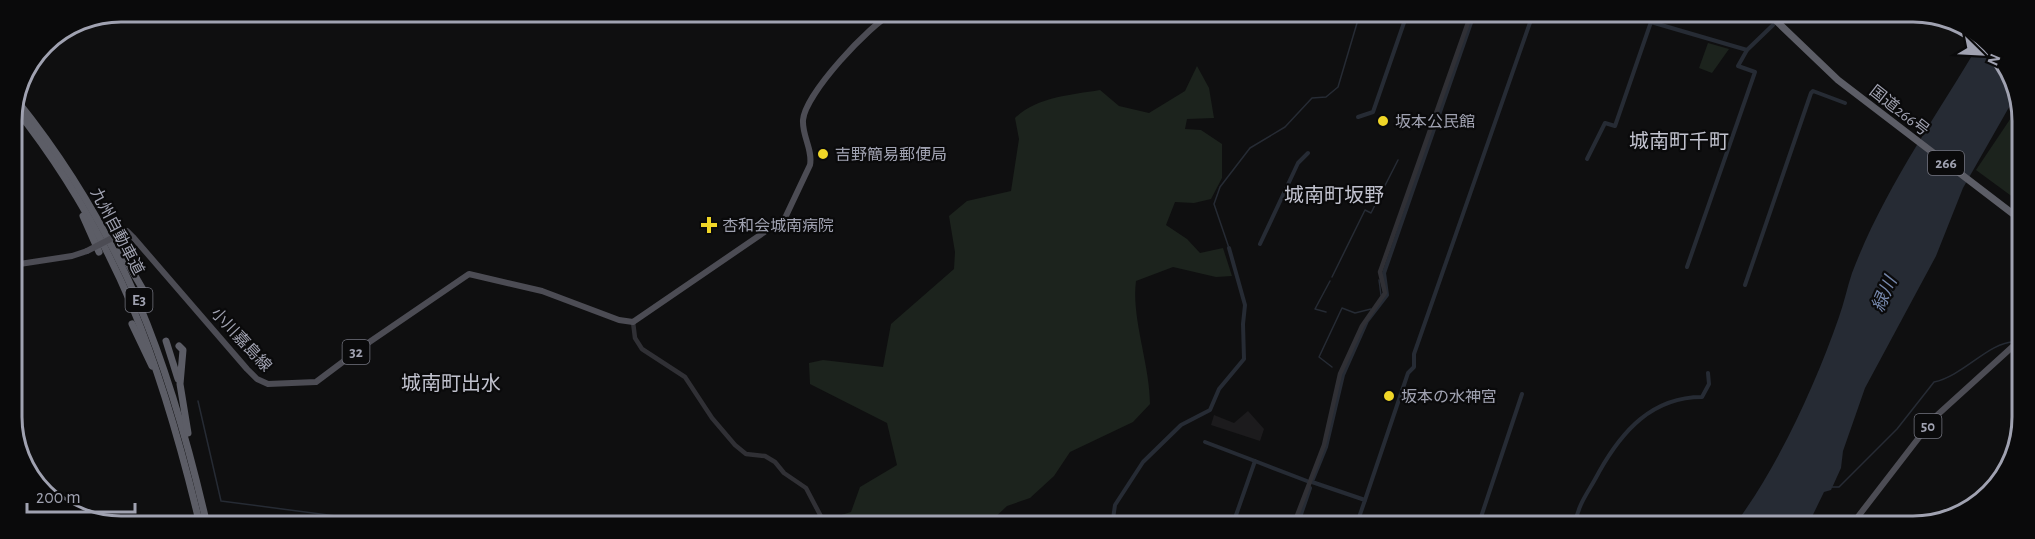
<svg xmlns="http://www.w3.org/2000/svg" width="2035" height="539" viewBox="0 0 2035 539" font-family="'Alegreya Sans','Noto Sans JP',sans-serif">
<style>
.built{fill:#1c1b1d}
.green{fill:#1c231d}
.water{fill:#262b34}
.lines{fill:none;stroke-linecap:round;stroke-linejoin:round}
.stream{stroke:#262b34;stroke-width:1.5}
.canal{stroke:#262b34;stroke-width:4}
.minor{stroke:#303035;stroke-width:4.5}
.major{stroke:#4c4c54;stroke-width:6}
.highway{stroke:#5c5d66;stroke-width:7}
.major-bridge{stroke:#4c4c54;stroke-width:6}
.poi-dot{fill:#f0d627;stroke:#0a0a0b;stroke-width:2}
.labels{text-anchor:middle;stroke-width:4.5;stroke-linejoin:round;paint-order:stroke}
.shield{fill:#0a0a0b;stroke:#73747f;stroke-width:1.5}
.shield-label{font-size:15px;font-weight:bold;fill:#a0a2b1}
.street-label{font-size:16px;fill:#a0a2b1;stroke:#0a0a0b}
.poi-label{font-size:16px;fill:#a0a2b1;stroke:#0a0a0b;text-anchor:start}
.water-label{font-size:18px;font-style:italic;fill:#7688ad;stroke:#0a0a0b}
.quarter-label{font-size:20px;fill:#c1c2ce;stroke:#0a0a0b}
.rim{fill:none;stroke:#a0a2b1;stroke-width:3}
</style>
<rect width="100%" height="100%" fill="#0f0f10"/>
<!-- built -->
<path class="built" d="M1248 411 1264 429 1260 441 1211 425 1214 415 1234 423Z"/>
<!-- green -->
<g class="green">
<path d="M1708 43 1729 49 1712 73 1699 68Z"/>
<path d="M1197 66 1209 88 1214 118 1187 119 1185 129 1201 130 1222 144V178L1211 199 1194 203 1175 202 1166 225 1187 239 1200 253 1223 248 1232 276 1216 277 1173 267 1136 281C1131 317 1150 365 1150 404L1133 422 1070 452 1054 476 1030 498 1007 506 986 526H841L838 516 851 512 860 487 897 465 887 423 810 384 809 363 823 360 883 367 891 324 954 269 955 252 949 216 967 201 1011 191 1019 139 1015 118C1037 97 1070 95 1100 90L1119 106 1149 113 1185 91Z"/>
<path d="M2021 103V203L1976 170Z"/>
</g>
<!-- water -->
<path class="water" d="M1982 39 1991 44 2019 96 2008 109 1963 188 1936 256 1865 388 1843 451 1841 468 1831 490 1824 492 1807 527H1733C1777 469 1815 386 1839 317 1844 303 1847 288 1852 273 1884 189 1936 117 1982 39Z"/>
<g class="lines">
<!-- stream -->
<g class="stream">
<path d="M1229 248 1214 204 1220 187 1250 148 1285 127 1312 98 1326 97 1338 87 1360 13"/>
<path d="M1332 277 1365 210 1371 213 1398 160"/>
<path d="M1379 280 1381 295"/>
<path d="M1326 312 1315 309 1330 281"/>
<path d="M1332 367 1319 357 1342 308 1355 313 1371 309"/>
<path d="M198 401 221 501 374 521"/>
<path d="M1832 487H1839L1897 429 1934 382C1963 376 1989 342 2014 342"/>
</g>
<!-- canal -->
<g class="canal">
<path d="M1358 117 1373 112 1407 14"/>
<path d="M1587 159 1605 123 1615 126 1651 22 1747 50"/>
<path d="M1260 244 1298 163 1308 153"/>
<path d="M1687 267 1755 72 1738 66 1747 50 1773 25"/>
<path d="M1745 285 1811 93 1813 91 1845 103"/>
<path d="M1205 442 1255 461"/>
<path d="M1313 479 1326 447 1343 375 1367 321 1387 295 1384 273 1474 14"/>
<path d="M1312 482 1365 500 1356 526"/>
<path d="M1365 500 1408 373 1414 367V354L1533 14"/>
<path d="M1235 518 1255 461 1307 481"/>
<path d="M1112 526 1115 505 1143 462 1181 425 1210 410 1219 389 1244 359 1243 324 1245 305 1229 248"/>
<path d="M1233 526 1234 521"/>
<path d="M1297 526 1310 488"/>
<path d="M1478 526 1522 394"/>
<path d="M1574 526C1580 500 1587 495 1599 472 1622 431 1652 397 1702 397L1709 384 1708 373"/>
</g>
<!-- minor -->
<g class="minor">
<path d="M633 322 635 338 642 349 685 377 712 418 735 445 746 454 765 456 775 462 784 473 806 488 826 526"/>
<path d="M1293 526 1324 445 1340 374 1362 326 1385 293 1380 272 1471 14"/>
</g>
<!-- major -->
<g class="major">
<path d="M120 234 127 231 133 237 247 369 257 379 268 384 316 382 368 343 469 274 542 291 619 320 633 322 785 218 810 165C813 150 802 136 803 120 805 94 870 24 893 13"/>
<path d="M13 265 72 256 87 251"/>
<path d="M1850 527 1934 418 2021 339"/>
</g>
<!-- highway -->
<g class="highway">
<path d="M1769 14 1838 80 2021 220"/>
<path d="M18 102C123 233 170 363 207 525"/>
<path d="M15 108C118 238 162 366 200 525"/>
<path d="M83 216 99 252"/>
<path d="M120 250 145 293"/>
<path d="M132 324 152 366"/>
<path d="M166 341 178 379"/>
<path d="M179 346 183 350 180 384 188 433"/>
</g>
<!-- major-bridge -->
<path class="major-bridge" d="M87 251 120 234"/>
</g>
<!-- markers -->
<g class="poi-dot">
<circle cx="1383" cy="121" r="6"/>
<circle cx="823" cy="154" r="6"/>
<path d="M706 216h6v6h6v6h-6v6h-6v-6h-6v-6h6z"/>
<circle cx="1389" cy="396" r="6"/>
</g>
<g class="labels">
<!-- shield labels -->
<g class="shield">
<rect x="1928" y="151" width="36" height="24" rx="4.5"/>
<rect x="125.5" y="288" width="27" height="24" rx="4.5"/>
<rect x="342.5" y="340" width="27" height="24" rx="4.5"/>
<rect x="1914.5" y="414" width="27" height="24" rx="4.5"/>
</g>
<g class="shield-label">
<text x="1946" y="168">266</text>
<text x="139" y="305">E3</text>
<text x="356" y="357">32</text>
<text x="1928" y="431">50</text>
</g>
<!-- street labels -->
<g class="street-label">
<text transform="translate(1900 110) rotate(38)" y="6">国道266号</text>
<text transform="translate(118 231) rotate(62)" y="6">九州自動車道</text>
<text transform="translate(242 339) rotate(47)" y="6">小川嘉島線</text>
</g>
<!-- poi labels -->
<g class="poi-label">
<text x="1395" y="127">坂本公民館</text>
<text x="835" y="160">吉野簡易郵便局</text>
<text x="722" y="231">杏和会城南病院</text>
<text x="1401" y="402">坂本の水神宮</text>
</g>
<!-- water labels -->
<g class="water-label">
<text transform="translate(1884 294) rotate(-66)" y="6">緑川</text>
</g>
<!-- quarter labels -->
<g class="quarter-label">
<text x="1679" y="148">城南町千町</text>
<text x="1334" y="202">城南町坂野</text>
<text x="451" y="390">城南町出水</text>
</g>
</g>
<!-- crop -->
<path d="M0 0H2035V539H0ZM121 22H1913A99 99 0 0 1 2012 121V417A99 99 0 0 1 1913 516H121A99 99 0 0 1 22 417V121A99 99 0 0 1 121 22Z" fill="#0a0a0b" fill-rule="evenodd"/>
<path class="rim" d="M121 22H1913A99 99 0 0 1 2012 121V417A99 99 0 0 1 1913 516H121A99 99 0 0 1 22 417V121A99 99 0 0 1 121 22Z"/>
<!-- north arrow -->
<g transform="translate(1981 54) rotate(114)" stroke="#0a0a0b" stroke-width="4.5" paint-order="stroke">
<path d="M0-4.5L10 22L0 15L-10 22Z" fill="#a0a2b1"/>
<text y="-9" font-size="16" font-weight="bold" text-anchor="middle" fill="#a0a2b1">N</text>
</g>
<!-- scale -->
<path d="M27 503v9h108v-9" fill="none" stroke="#a0a2b1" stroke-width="3"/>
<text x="36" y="503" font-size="18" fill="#a0a2b1" stroke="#0a0a0b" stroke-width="4.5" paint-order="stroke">200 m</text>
</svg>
